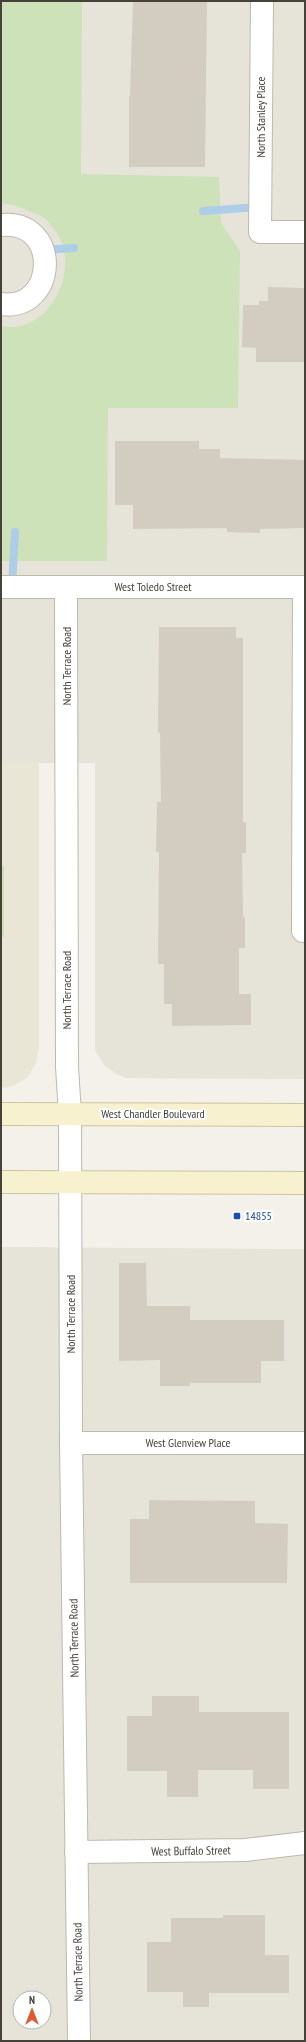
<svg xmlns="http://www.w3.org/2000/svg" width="306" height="2042" viewBox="0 0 306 2042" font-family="'PT Sans Narrow',sans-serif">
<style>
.residential{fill:#e6e3d9;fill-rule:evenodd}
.education{fill:#eae6d6}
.green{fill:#cde2b8}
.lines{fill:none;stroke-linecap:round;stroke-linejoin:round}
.stream{stroke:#aecde8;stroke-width:8}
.building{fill:#d3cdc1}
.minor-casing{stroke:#beb9ae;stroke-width:24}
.secondary-casing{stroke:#cdc49f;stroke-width:24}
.minor{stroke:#fff;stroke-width:22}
.secondary{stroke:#f8f1cf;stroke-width:22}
.transit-dot{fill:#1a4fb4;stroke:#fff;stroke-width:1.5}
.labels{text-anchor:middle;stroke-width:4;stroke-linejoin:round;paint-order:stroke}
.street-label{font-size:12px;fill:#464239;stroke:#fff}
.transit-label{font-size:12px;fill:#164399;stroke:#fff;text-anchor:start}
</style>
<rect width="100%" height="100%" fill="#f3f1ea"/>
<!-- residential -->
<g class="residential">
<path d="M1 1H305V1079L127 1078 116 1074 104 1065 95 1050V763H1Z"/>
<path d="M1 1247 305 1249V2041H1ZM20 1998H44V2022H20Z"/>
</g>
<!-- education -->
<path class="education" d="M1 763H39V1048L36 1063 27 1078 11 1087 1 1088Z"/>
<!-- green -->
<g class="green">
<path d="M1 1H82L81 174 219 177 221 223 240 251 238 408H108L107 561H1V326C49 337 84 267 54 229 51 226 48 220 44 218 40 215 35 214 30 212 20 207 12 203 1 204Z"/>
<rect x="1" y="866" width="3" height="71"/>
</g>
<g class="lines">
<!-- stream -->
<g class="stream">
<path d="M203 211 259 207"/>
<path d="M44 250 74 248"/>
<path d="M12 586 15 532"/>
</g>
</g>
<!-- building -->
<g class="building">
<path d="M133 1H207L205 167H129V96H130Z"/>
<path d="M268 287 305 288V362H256V348L242 347 243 305H259V301H268Z"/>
<path d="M115 441H199V449H220V458L305 460V528L260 529V533L227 532V528L133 529V505H115Z"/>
<path d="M159 627H236V638H243V822H246V853H242L243 917H245V948H239V994H251V1025L172 1026V1004H164V964H158L159 852H156L157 802H161L160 733H158Z"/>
<path d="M119 1263H146L147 1306H190V1320H284V1361H261V1383H190V1386H160V1360L119 1361Z"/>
<path d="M149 1500 255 1501V1523L288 1524 287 1583H130V1519H149Z"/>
<path d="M152 1696H199V1712H289V1789H253V1770H198V1797H167V1771H127V1716H152Z"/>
<path d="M223 1915H265V1955H289V1993H209V2007H183V1992H147V1942H171V1918H223Z"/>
</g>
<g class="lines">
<defs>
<g id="minor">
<path d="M262 1 260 232H305"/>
<path d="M1 225C62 219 57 312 1 304"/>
<path d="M1 587H305"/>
<path d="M66 587 67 1067 70 1114 71 1443 79 2041"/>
<path d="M304 587 303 931H305"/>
<path d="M71 1443H305"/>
<path d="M76 1852 245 1850 305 1843"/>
</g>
<g id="secondary">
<path d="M1 1114 305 1115"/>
<path d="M1 1182 305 1183"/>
</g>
</defs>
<!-- minor casing -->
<use href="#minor" class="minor-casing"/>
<!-- secondary casing -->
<use href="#secondary" class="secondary-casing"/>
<!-- minor -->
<use href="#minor" class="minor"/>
<!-- secondary -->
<use href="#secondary" class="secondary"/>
</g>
<!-- markers -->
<rect class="transit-dot" x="233" y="1212" width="8" height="8" rx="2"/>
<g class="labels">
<!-- street labels -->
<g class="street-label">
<text transform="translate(261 117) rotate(-90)" y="4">North Stanley Place</text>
<text x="153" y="591">West Toledo Street</text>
<text transform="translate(67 666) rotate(-90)" y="4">North Terrace Road</text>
<text transform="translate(67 990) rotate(-90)" y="4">North Terrace Road</text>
<text x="153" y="1118">West Chandler Boulevard</text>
<text transform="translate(71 1314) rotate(-90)" y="4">North Terrace Road</text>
<text x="188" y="1447">West Glenview Place</text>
<text transform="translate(74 1638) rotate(-91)" y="4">North Terrace Road</text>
<text transform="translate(191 1851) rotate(-1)" y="4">West Buffalo Street</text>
<text transform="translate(78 1962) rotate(-91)" y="4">North Terrace Road</text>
</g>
<!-- transit labels -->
<g class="transit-label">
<text x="245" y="1220">14855</text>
</g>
</g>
<!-- border -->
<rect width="306" height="2042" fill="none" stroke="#464239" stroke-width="4"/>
<!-- north arrow -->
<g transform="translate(32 2010)"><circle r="19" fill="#ffffff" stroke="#b5b3b0"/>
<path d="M0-3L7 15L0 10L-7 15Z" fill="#e15834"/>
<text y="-6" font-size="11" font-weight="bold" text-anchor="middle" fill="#464239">N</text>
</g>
</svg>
